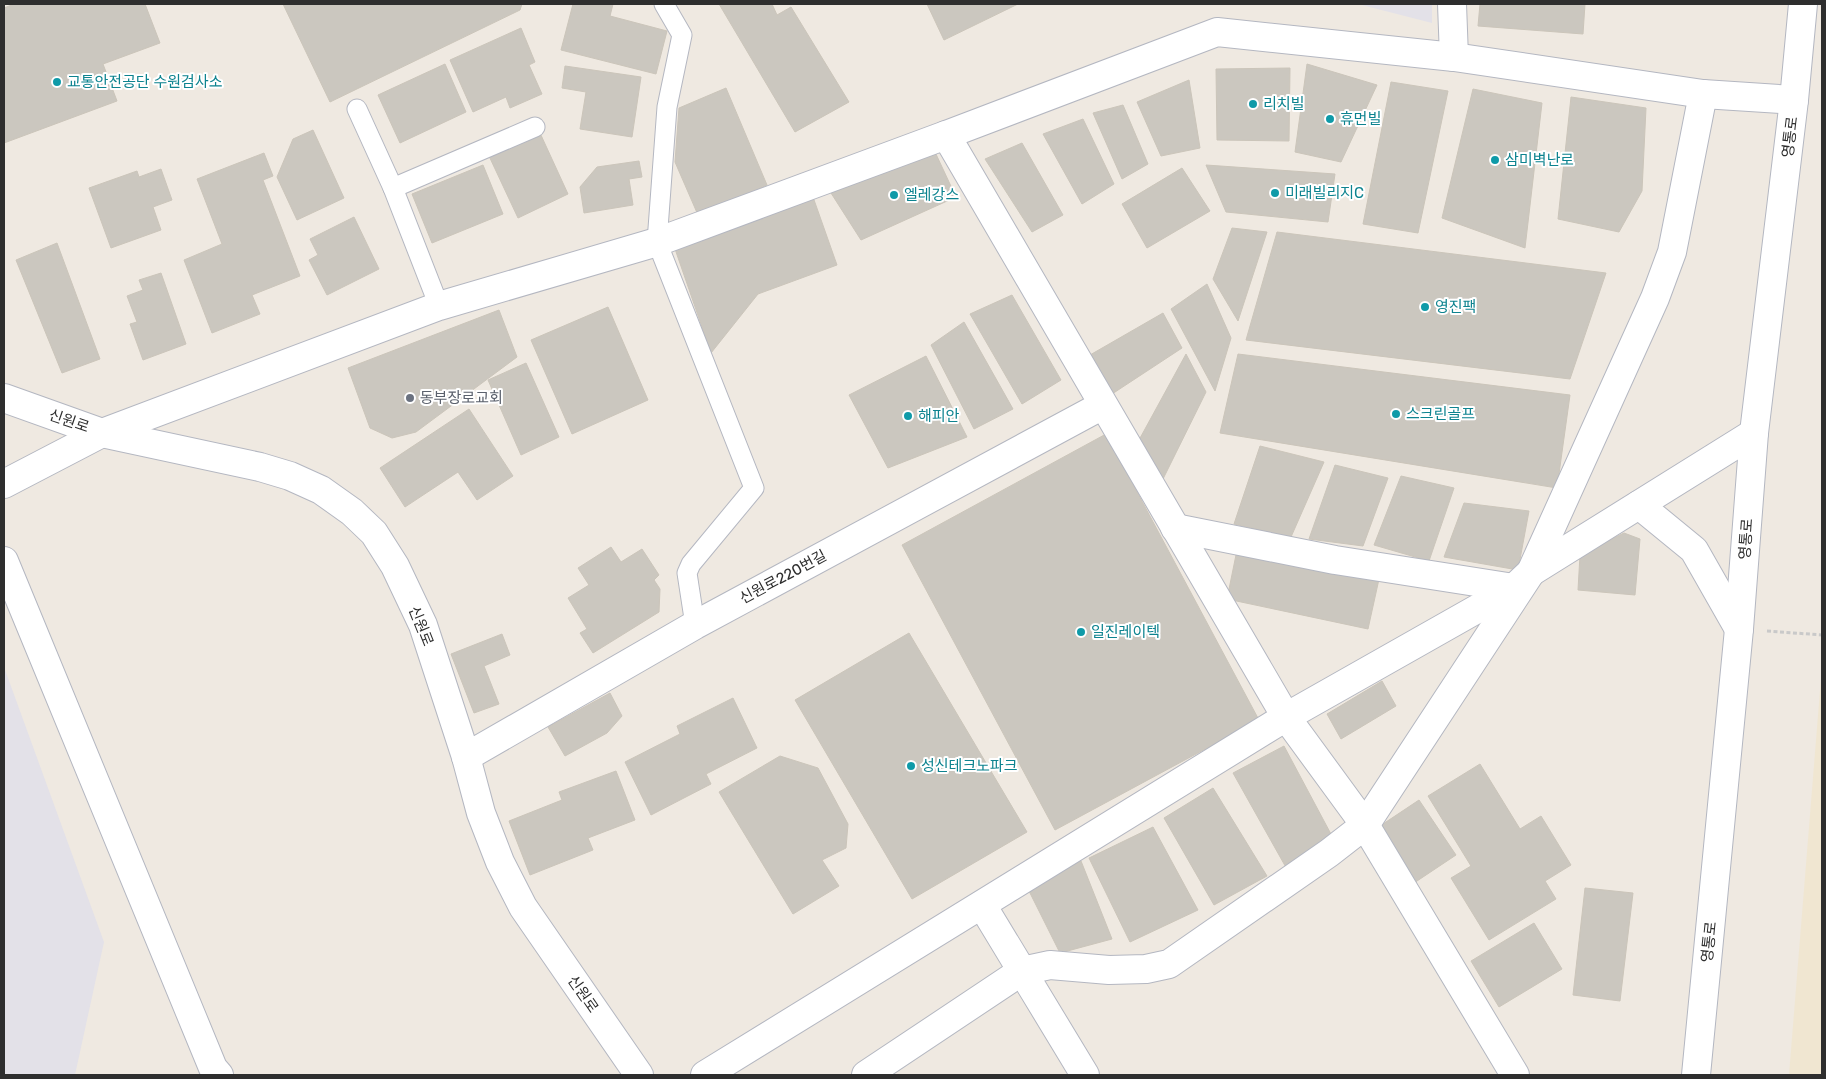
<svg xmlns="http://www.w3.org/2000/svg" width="1826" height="1079" viewBox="0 0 1826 1079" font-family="Rubik,'Noto Sans KR',sans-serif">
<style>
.industrial{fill:#e3e1e8}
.education{fill:#f0e6d1}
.building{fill:#cbc7bf;stroke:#cbc5ba}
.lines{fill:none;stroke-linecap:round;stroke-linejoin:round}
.service-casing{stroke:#b4b7c1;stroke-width:21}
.pedestrian-casing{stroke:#b4b7c1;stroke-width:30}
.minor-casing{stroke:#b4b7c1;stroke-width:30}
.tertiary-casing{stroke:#b4b7c1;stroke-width:30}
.path{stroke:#c9c9c9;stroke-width:3;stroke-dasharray:4 2.5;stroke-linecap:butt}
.service{stroke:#fff;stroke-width:19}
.pedestrian{stroke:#fff;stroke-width:28}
.minor{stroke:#fff;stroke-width:28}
.tertiary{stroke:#fff;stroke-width:28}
.culture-dot{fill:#0f9aa8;stroke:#fff;stroke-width:2}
.worship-dot{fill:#6b7280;stroke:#fff;stroke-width:2}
.labels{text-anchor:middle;stroke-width:4;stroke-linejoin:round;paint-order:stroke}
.culture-label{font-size:15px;fill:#0d838f;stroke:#fff;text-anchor:start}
.street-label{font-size:15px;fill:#2e2e2e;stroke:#fff}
.worship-label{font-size:15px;fill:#5b616d;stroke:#fff;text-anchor:start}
</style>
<rect width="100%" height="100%" fill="#efe9e1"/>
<!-- industrial -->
<g class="industrial">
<path d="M1358 4H1432V23Z"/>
<path d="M4 667 104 942 75 1075H4Z"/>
</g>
<!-- education -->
<path class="education" d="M1822 666V1075H1789Z"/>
<!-- building -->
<g class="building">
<path d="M14 4H145L160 43 103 64 117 101 4 143V8Z"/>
<path d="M283 4H522L520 10 330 102Z"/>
<path d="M573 4H613L610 16 667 31 656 74 561 50Z"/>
<path d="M719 4H772L777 15 791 7 849 102 795 132Z"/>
<path d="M927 4H1018L944 40Z"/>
<path d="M1480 4H1585L1583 34 1478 26Z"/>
<path d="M521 28 535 62 529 65 542 94 510 108 506 97 473 112 450 60Z"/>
<path d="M445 64 466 112 400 143 378 95Z"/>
<path d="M1307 64 1377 85 1341 162 1295 152Z"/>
<path d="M565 66 641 77 632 137 580 129 586 92 562 88Z"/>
<path d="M1290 68 1289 141 1217 140 1216 69Z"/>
<path d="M1189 80 1200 148 1161 156 1137 102Z"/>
<path d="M1391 82 1448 91 1418 233 1363 224Z"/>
<path d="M726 88 767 185 698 215 675 162 679 108Z"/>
<path d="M1473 89 1542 103 1525 248 1442 218Z"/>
<path d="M1571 97 1646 108 1642 191 1619 232 1558 219Z"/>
<path d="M1123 105 1148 164 1122 179 1093 113Z"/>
<path d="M1083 119 1114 184 1082 204 1043 134Z"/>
<path d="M313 130 344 198 297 220 277 177 293 139Z"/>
<path d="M540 133 568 194 518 218 489 156Z"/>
<path d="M1022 143 1063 215 1032 232 985 159Z"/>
<path d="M935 152 956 197 861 240 831 193Z"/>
<path d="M264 153 273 176 263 180 300 276 252 295 260 314 212 333 184 260 222 244 197 179Z"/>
<path d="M639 161 642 177 629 179 633 205 584 213 580 187 597 167Z"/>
<path d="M483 165 503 214 432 243 412 194Z"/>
<path d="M1206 165 1335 174 1328 222 1226 212Z"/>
<path d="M1182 168 1210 211 1147 248 1122 204Z"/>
<path d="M161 169 172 200 153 207 161 230 111 248 89 188 137 171 139 177Z"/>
<path d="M813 197 837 265 758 294 711 353 674 246Z"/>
<path d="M354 217 379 269 327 295 309 260 318 255 310 239Z"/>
<path d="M1232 228 1267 232 1238 321 1213 279Z"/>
<path d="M1277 232 1606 273 1570 379 1246 340Z"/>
<path d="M57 243 100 359 62 373 16 260Z"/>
<path d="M161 273 186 344 143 360 130 324 137 322 127 296 143 290 139 280Z"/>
<path d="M1207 284 1231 338 1215 391 1171 309Z"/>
<path d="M1012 295 1061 380 1022 404 970 314Z"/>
<path d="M608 307 648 400 572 434 531 340Z"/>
<path d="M499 310 517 357 416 432 392 438 370 428 348 368Z"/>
<path d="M1163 313 1182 348 1112 394 1090 355Z"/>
<path d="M964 322 1013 409 974 429 931 345Z"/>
<path d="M1186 354 1206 392 1162 481 1139 440Z"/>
<path d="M1238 354 1570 395 1557 488 1220 433Z"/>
<path d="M926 356 967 437 888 468 849 395Z"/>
<path d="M526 363 559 437 521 455 488 380Z"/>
<path d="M469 409 513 476 477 500 458 472 405 507 380 468Z"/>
<path d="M1106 434 1259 720 1055 830 902 545Z"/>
<path d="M1260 446 1324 462 1291 537 1234 524Z"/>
<path d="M1335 465 1388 478 1363 546 1309 539Z"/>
<path d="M1401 476 1454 488 1429 561 1374 545Z"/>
<path d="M1464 503 1529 511 1518 570 1444 557Z"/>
<path d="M1624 533 1640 539 1635 595 1578 590 1580 555Z"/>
<path d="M611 547 621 562 642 549 659 575 654 580 660 589 659 612 593 653 580 633 587 629 568 598 589 585 578 568Z"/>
<path d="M1237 550 1379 579 1368 629 1227 599Z"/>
<path d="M909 633 1027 832 912 899 795 700Z"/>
<path d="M502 634 510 655 484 666 499 704 474 713 451 654Z"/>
<path d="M1382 681 1396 706 1341 739 1327 714Z"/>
<path d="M610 693 622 716 607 733 565 756 548 727Z"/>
<path d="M733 698 757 748 706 774 711 784 651 815 625 762 680 734 677 726Z"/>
<path d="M1284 746 1332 836 1288 871 1233 773Z"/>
<path d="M780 756 818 768 848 824 846 848 822 860 839 886 793 914 719 792Z"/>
<path d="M1480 764 1520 829 1541 816 1571 865 1545 881 1556 899 1489 940 1451 878 1471 866 1428 796Z"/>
<path d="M616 771 635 820 588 838 593 850 530 875 509 821 562 800 559 792Z"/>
<path d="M1213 788 1267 876 1214 905 1164 818Z"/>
<path d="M1419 800 1456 855 1414 883 1377 828Z"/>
<path d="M1153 827 1198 910 1130 942 1089 858Z"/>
<path d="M1081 861 1112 939 1060 953 1028 889Z"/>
<path d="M1585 888 1633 893 1620 1001 1573 995Z"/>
<path d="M1534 923 1562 969 1499 1007 1471 961Z"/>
</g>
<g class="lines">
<defs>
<g id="service">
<path d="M664 4 682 35 667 107 657 242 754 488 691 564 687 573 695 625"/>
<path d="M357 109 393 188 439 306"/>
<path d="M393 188 535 127"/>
</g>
<path id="pedestrian" d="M1175 528 1335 560 1514 588"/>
<g id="minor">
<path d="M1452 4 1454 57"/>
<path d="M4 398 102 433 260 467 290 476 321 490 352 512 374 533 395 566 423 625 466 757 481 813 500 862 523 907 639 1075"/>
<path d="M4 484 102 433 439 306 657 242 946 135"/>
<path d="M1639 505 1694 550 1739 629"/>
<path d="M4 561 213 1068 219 1075"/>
<path d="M466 757 695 625 1103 405"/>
<path d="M982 905 1085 1075"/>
<path d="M705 1075 1286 717 1514 588 1531 572 1754 433"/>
<path d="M866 1075 1022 971 1050 965 1109 970 1146 969 1169 964 1329 853 1365 825 1531 572 1655 298 1672 252 1703 94"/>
<path d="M1515 1075 1365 825 1286 717 946 135 1217 32 1454 57 1703 94 1794 100"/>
</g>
<path id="tertiary" d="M1696 1075 1739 629 1754 433 1794 100 1803 4"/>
</defs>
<!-- service casing -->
<use href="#service" class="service-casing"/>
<!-- pedestrian casing -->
<use href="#pedestrian" class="pedestrian-casing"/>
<!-- minor casing -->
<use href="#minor" class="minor-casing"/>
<!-- tertiary casing -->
<use href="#tertiary" class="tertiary-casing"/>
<!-- path -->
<path class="path" d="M1767 631 1822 635"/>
<!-- service -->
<use href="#service" class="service"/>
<!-- pedestrian -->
<use href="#pedestrian" class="pedestrian"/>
<!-- minor -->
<use href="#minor" class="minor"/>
<!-- tertiary -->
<use href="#tertiary" class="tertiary"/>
</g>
<!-- markers -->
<g class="culture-dot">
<circle cx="57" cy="82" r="5"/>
<circle cx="1253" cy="104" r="5"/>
<circle cx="1330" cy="119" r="5"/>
<circle cx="1495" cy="160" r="5"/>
<circle cx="1275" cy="193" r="5"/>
<circle cx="894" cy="195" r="5"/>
<circle cx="1425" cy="307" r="5"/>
<circle cx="1396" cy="414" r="5"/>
<circle cx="908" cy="416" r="5"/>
<circle cx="1081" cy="632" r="5"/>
<circle cx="911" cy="766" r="5"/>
</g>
<circle class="worship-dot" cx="410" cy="398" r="5"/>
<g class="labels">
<!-- culture labels -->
<g class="culture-label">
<text x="67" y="87">교통안전공단 수원검사소</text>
<text x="1263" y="109">리치빌</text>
<text x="1340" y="124">휴먼빌</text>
<text x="1505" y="165">삼미벽난로</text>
<text x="1285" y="198">미래빌리지C</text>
<text x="904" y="200">엘레강스</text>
<text x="1435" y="312">영진팩</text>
<text x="1406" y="419">스크린골프</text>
<text x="918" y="421">해피안</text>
<text x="1091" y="637">일진레이텍</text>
<text x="921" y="771">성신테크노파크</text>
</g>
<!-- street labels -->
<g class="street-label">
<text transform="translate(1790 137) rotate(-83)" y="5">영통로</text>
<text transform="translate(69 421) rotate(19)" y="5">신원로</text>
<text transform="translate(1746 539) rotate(-86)" y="5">영통로</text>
<text transform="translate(783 577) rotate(-28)" y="5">신원로220번길</text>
<text transform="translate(421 626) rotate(68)" y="5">신원로</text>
<text transform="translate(1709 942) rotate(-84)" y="5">영통로</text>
<text transform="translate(583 994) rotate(55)" y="5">신원로</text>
</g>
<!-- worship labels -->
<g class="worship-label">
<text x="420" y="403">동부장로교회</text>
</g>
</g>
<!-- border -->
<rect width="1826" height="1079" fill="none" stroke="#2e2e2e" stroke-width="10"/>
</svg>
